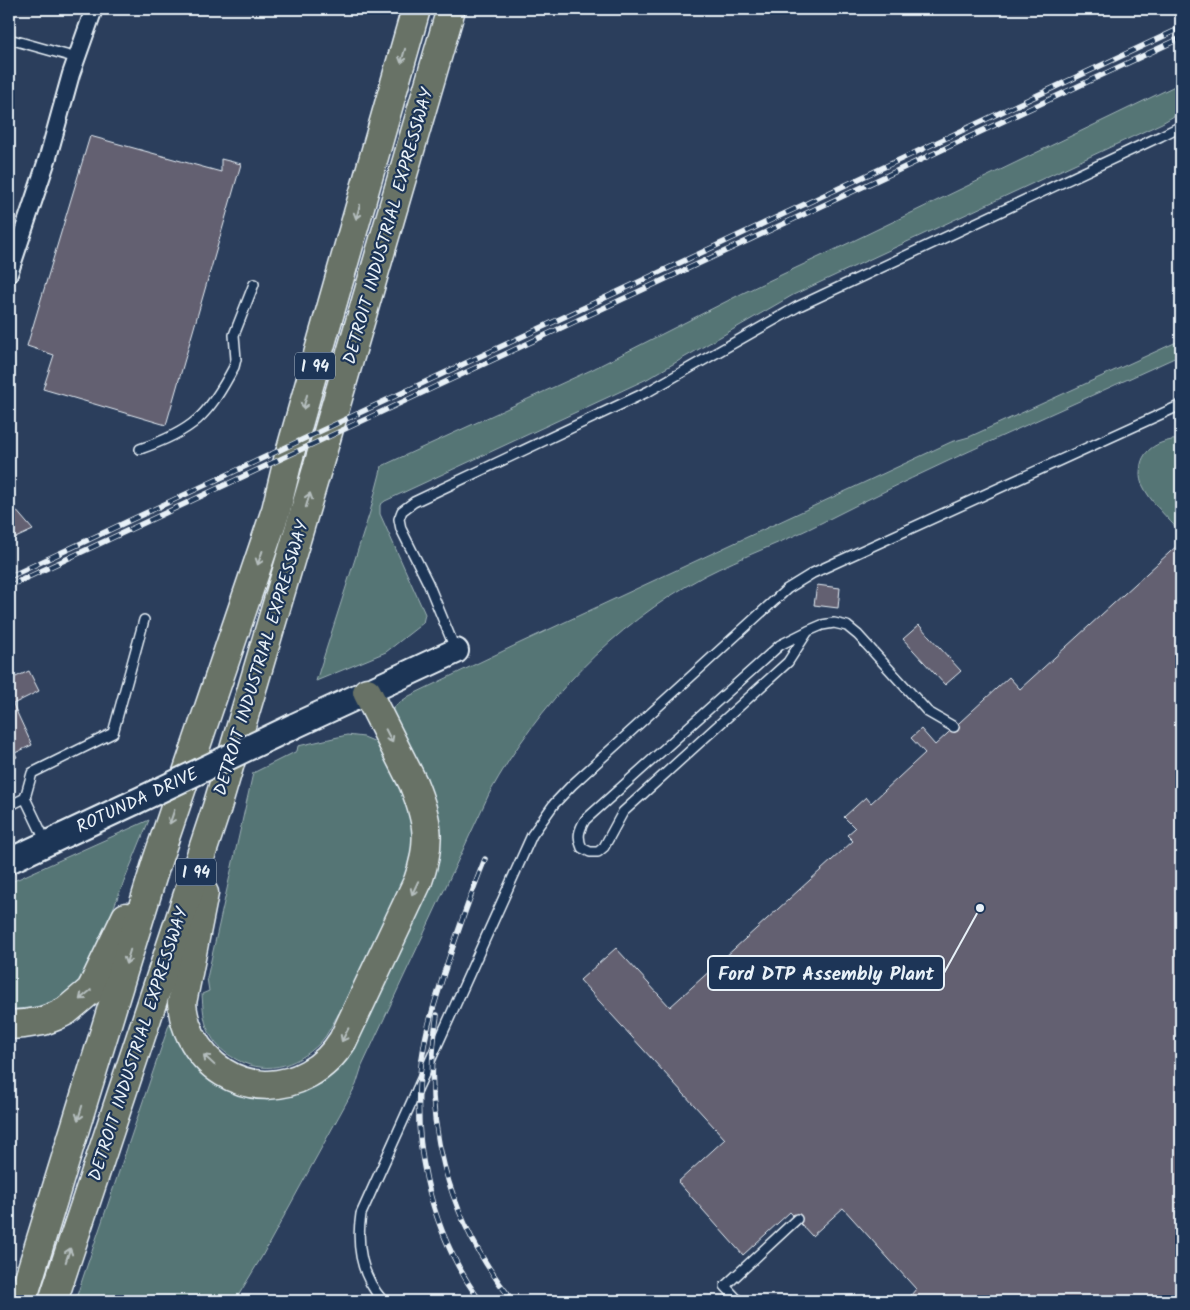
<svg xmlns="http://www.w3.org/2000/svg" width="1190" height="1310" viewBox="0 0 1190 1310" font-family="Kalam,sans-serif">
<style>
.green{fill:#547474;stroke:#9eb2b6}
.building{fill:#646071;stroke:#e8f1f8}
.lines{fill:none;stroke-linecap:round;stroke-linejoin:round}
.service-casing{stroke:#e8f1f8;stroke-width:12}
.minor-casing{stroke:#e8f1f8;stroke-width:20}
.secondary-casing{stroke:#e8f1f8;stroke-width:28}
.motorway-casing{stroke:#e8f1f8;stroke-width:31}
.service{stroke:#1d3557;stroke-width:9}
.minor{stroke:#1d3557;stroke-width:16}
.secondary{stroke:#1d3557;stroke-width:24}
.motorway{stroke:#687266;stroke-width:28}
.rail-casing{stroke:#e8f1f8;stroke-width:5.5}
.rail{stroke:#1d3557;stroke-width:4;stroke-dasharray:11;stroke-linecap:butt}
.secondary-bridge-casing{stroke:#e8f1f8;stroke-width:28;stroke-linecap:butt}
.secondary-bridge{stroke:#1d3557;stroke-width:24}
.oneway{stroke:#b5bebe}
.labels{text-anchor:middle;stroke-width:4.5;stroke-linejoin:round;paint-order:stroke}
.shield{fill:#1d3557;stroke:#abb9c8;stroke-width:1}
.shield-label{font-size:16px;font-weight:bold;fill:#e8f1f8}
.street-label{font-size:18px;fill:#e8f1f8;stroke:#1d3557}
.leader{fill:none;stroke:#e8f1f8;stroke-width:2}
.callout-dot{fill:#e8f1f8;stroke:#1d3557;stroke-width:2}
.callout{fill:#1d3557;stroke:#e8f1f8;stroke-width:2}
.callout-label{font-size:19px;text-anchor:middle;font-weight:bold;fill:#e8f1f8}
</style>
<rect width="100%" height="100%" fill="#2b3e5c"/>
<filter id="ink" filterUnits="userSpaceOnUse"><feTurbulence type="fractalNoise" baseFrequency=".02" numOctaves="2"/><feDisplacementMap in="SourceGraphic" scale="10" xChannelSelector="R" yChannelSelector="G"/><feConvolveMatrix kernelMatrix="1 2 1 2 8 2 1 2 1" color-interpolation-filters="sRGB"/></filter>
<g filter="url(#ink)">
<!-- green -->
<g class="green">
<path d="M1181 83V112L1162 123 793 295 647 379 385 501 380 505V514L425 614 423 623 386 652 316 681 370 512 382 466 591 370 745 292 853 241Z"/>
<path d="M1181 340V355C1061 410 940 462 823 522 784 542 743 556 704 576 612 626 539 703 489 794L362 1066 356 1085 261 1258 235 1301H75L174 1010 245 1093 355 1043 376 1003 430 887 436 868 439 847 391 712 396 705 409 696 520 643 951 442 969 437Z"/>
<path d="M1181 439V533C1168 518 1150 502 1142 484 1139 478 1140 470 1141 464 1145 446 1164 440 1181 439Z"/>
<path d="M347 735 364 737 376 742 388 757 414 821 416 855 344 1015 339 1013C333 1022 328 1035 320 1043 295 1068 263 1076 232 1057 222 1051 214 1043 209 1032 203 1020 203 1007 202 994L209 991 207 978 253 773 297 751 298 746Z"/>
<path d="M149 820C138 846 128 873 117 899 104 932 93 973 63 995 47 1007 28 1009 9 1009V883Z"/>
</g>
<!-- building -->
<g class="building">
<path d="M90 136 221 172V159L241 164 166 425 43 389 54 355 27 346Z"/>
<path d="M9 502 33 530 9 541Z"/>
<path d="M1181 542V1301H916L911 1295 916 1289 843 1208 812 1236 790 1212 743 1255 678 1182 725 1139 580 980 616 948 670 1007 853 841 847 835 855 828 844 817 866 797 871 803 925 753 911 738 921 729 935 745 1009 677 1020 689Z"/>
<path d="M817 585 840 588 838 608 814 605Z"/>
<path d="M919 625 961 671 945 685 903 639Z"/>
<path d="M29 671 39 691 13 704 32 745 15 753 17 757 9 761V680Z"/>
</g>
<g class="lines">
<defs>
<g id="service">
<path d="M9 39 77 58"/>
<path d="M140 449C193 431 208 416 234 367L236 359 234 335 254 284"/>
<path d="M808 631 780 645 585 820C579 830 577 837 582 848L590 852H598L604 847 623 812 788 662 808 631 822 625 834 623 847 626 858 635 928 712 954 727"/>
<path d="M456 651 428 583 401 529 399 519 402 511 414 502 649 391 797 307 1161 136 1181 126"/>
<path d="M25 798 32 773 113 733 144 620"/>
<path d="M9 806 25 798 46 842"/>
<path d="M383 1301C361 1276 356 1246 361 1214L532 835 554 804 572 785 787 589 813 573 1181 405"/>
<path d="M739 1301 725 1286 797 1219"/>
</g>
<path id="minor" d="M9 274 48 157 71 74 94 9"/>
<g id="secondary">
<path d="M294 726 456 651"/>
<path d="M9 861 135 802"/>
</g>
<g id="motorway">
<path d="M204 893 182 1003C183 1015 186 1026 191 1036 224 1101 306 1100 343 1040L418 881C432 842 428 820 413 783L367 692"/>
<path d="M9 1025 24 1024 43 1021 56 1016 66 1011 91 990 126 917"/>
<path d="M22 1301 157 861 276 510 288 460 416 9"/>
<path d="M53 1301 217 807 326 439 451 9"/>
</g>
</defs>
<!-- service casing -->
<use href="#service" class="service-casing"/>
<!-- minor casing -->
<use href="#minor" class="minor-casing"/>
<!-- secondary casing -->
<use href="#secondary" class="secondary-casing"/>
<!-- motorway casing -->
<use href="#motorway" class="motorway-casing"/>
<!-- service -->
<use href="#service" class="service"/>
<!-- minor -->
<use href="#minor" class="minor"/>
<!-- secondary -->
<use href="#secondary" class="secondary"/>
<!-- motorway -->
<use href="#motorway" class="motorway"/>
<defs>
<g id="rail">
<path d="M9 577 1181 28"/>
<path d="M9 586 1181 38"/>
<path d="M437 1015C421 1118 447 1220 513 1301"/>
<path d="M480 1301C428 1228 408 1134 424 1046 428 1021 437 997 444 973 457 934 470 896 485 859"/>
</g>
</defs>
<!-- rail casing -->
<use href="#rail" class="rail-casing"/>
<!-- rail -->
<use href="#rail" class="rail"/>
<defs>
<path id="secondary-bridge" d="M135 802 294 726"/>
</defs>
<!-- secondary-bridge casing -->
<use href="#secondary-bridge" class="secondary-bridge-casing"/>
<!-- secondary-bridge -->
<use href="#secondary-bridge" class="secondary-bridge"/>
</g>
<!-- one-way arrows -->
<defs><path id="oneway-shaft" d="M-6 0H5M1.5-3L5.5 0L1.5 3" fill="none" stroke-width="1.6" stroke-linecap="round" stroke-linejoin="round" transform="scale(1.25)"/></defs>
<g class="oneway">
<use href="#oneway-shaft" transform="translate(403 56) rotate(106)"/>
<use href="#oneway-shaft" transform="translate(358 212) rotate(106)"/>
<use href="#oneway-shaft" transform="translate(305 402) rotate(106)"/>
<use href="#oneway-shaft" transform="translate(308 500) rotate(-73)"/>
<use href="#oneway-shaft" transform="translate(260 558) rotate(109)"/>
<use href="#oneway-shaft" transform="translate(389 736) rotate(63)"/>
<use href="#oneway-shaft" transform="translate(172 817) rotate(109)"/>
<use href="#oneway-shaft" transform="translate(415 888) rotate(115)"/>
<use href="#oneway-shaft" transform="translate(128 957) rotate(107)"/>
<use href="#oneway-shaft" transform="translate(85 995) rotate(140)"/>
<use href="#oneway-shaft" transform="translate(345 1035) rotate(117)"/>
<use href="#oneway-shaft" transform="translate(209 1060) rotate(-137)"/>
<use href="#oneway-shaft" transform="translate(80 1113) rotate(107)"/>
<use href="#oneway-shaft" transform="translate(68 1255) rotate(-72)"/>
</g>
</g>
<g class="labels">
<!-- shield labels -->
<g class="shield">
<rect x="295" y="352.5" width="40" height="27" rx="4"/>
<rect x="176" y="858.5" width="40" height="27" rx="4"/>
</g>
<g class="shield-label">
<text x="315" y="372">I 94</text>
<text x="196" y="878">I 94</text>
</g>
<!-- street labels -->
<g class="street-label">
<text transform="translate(388 226) rotate(-74)" y="6">DETROIT INDUSTRIAL EXPRESSWAY</text>
<text transform="translate(261 658) rotate(-73)" y="6">DETROIT INDUSTRIAL EXPRESSWAY</text>
<text transform="translate(137 800) rotate(-25)" y="6">ROTUNDA DRIVE</text>
<text transform="translate(138 1044) rotate(-72)" y="6">DETROIT INDUSTRIAL EXPRESSWAY</text>
</g>
</g>
<!-- callouts -->
<path class="leader" d="M980 908L944 973"/>
<circle class="callout-dot" cx="980" cy="908" r="5"/>
<rect class="callout" x="708" y="956" width="236" height="34" rx="5"/>
<g class="callout-label">
<text x="826" y="980">Ford DTP Assembly Plant</text>
</g>
<!-- margin -->
<rect width="1190" height="1310" fill="none" stroke="#1d3557" stroke-width="30"/>
<rect x="15" y="15" width="1160" height="1280" fill="none" stroke="#e8f1f8" stroke-width="2" filter="url(#ink)"/>
</svg>
